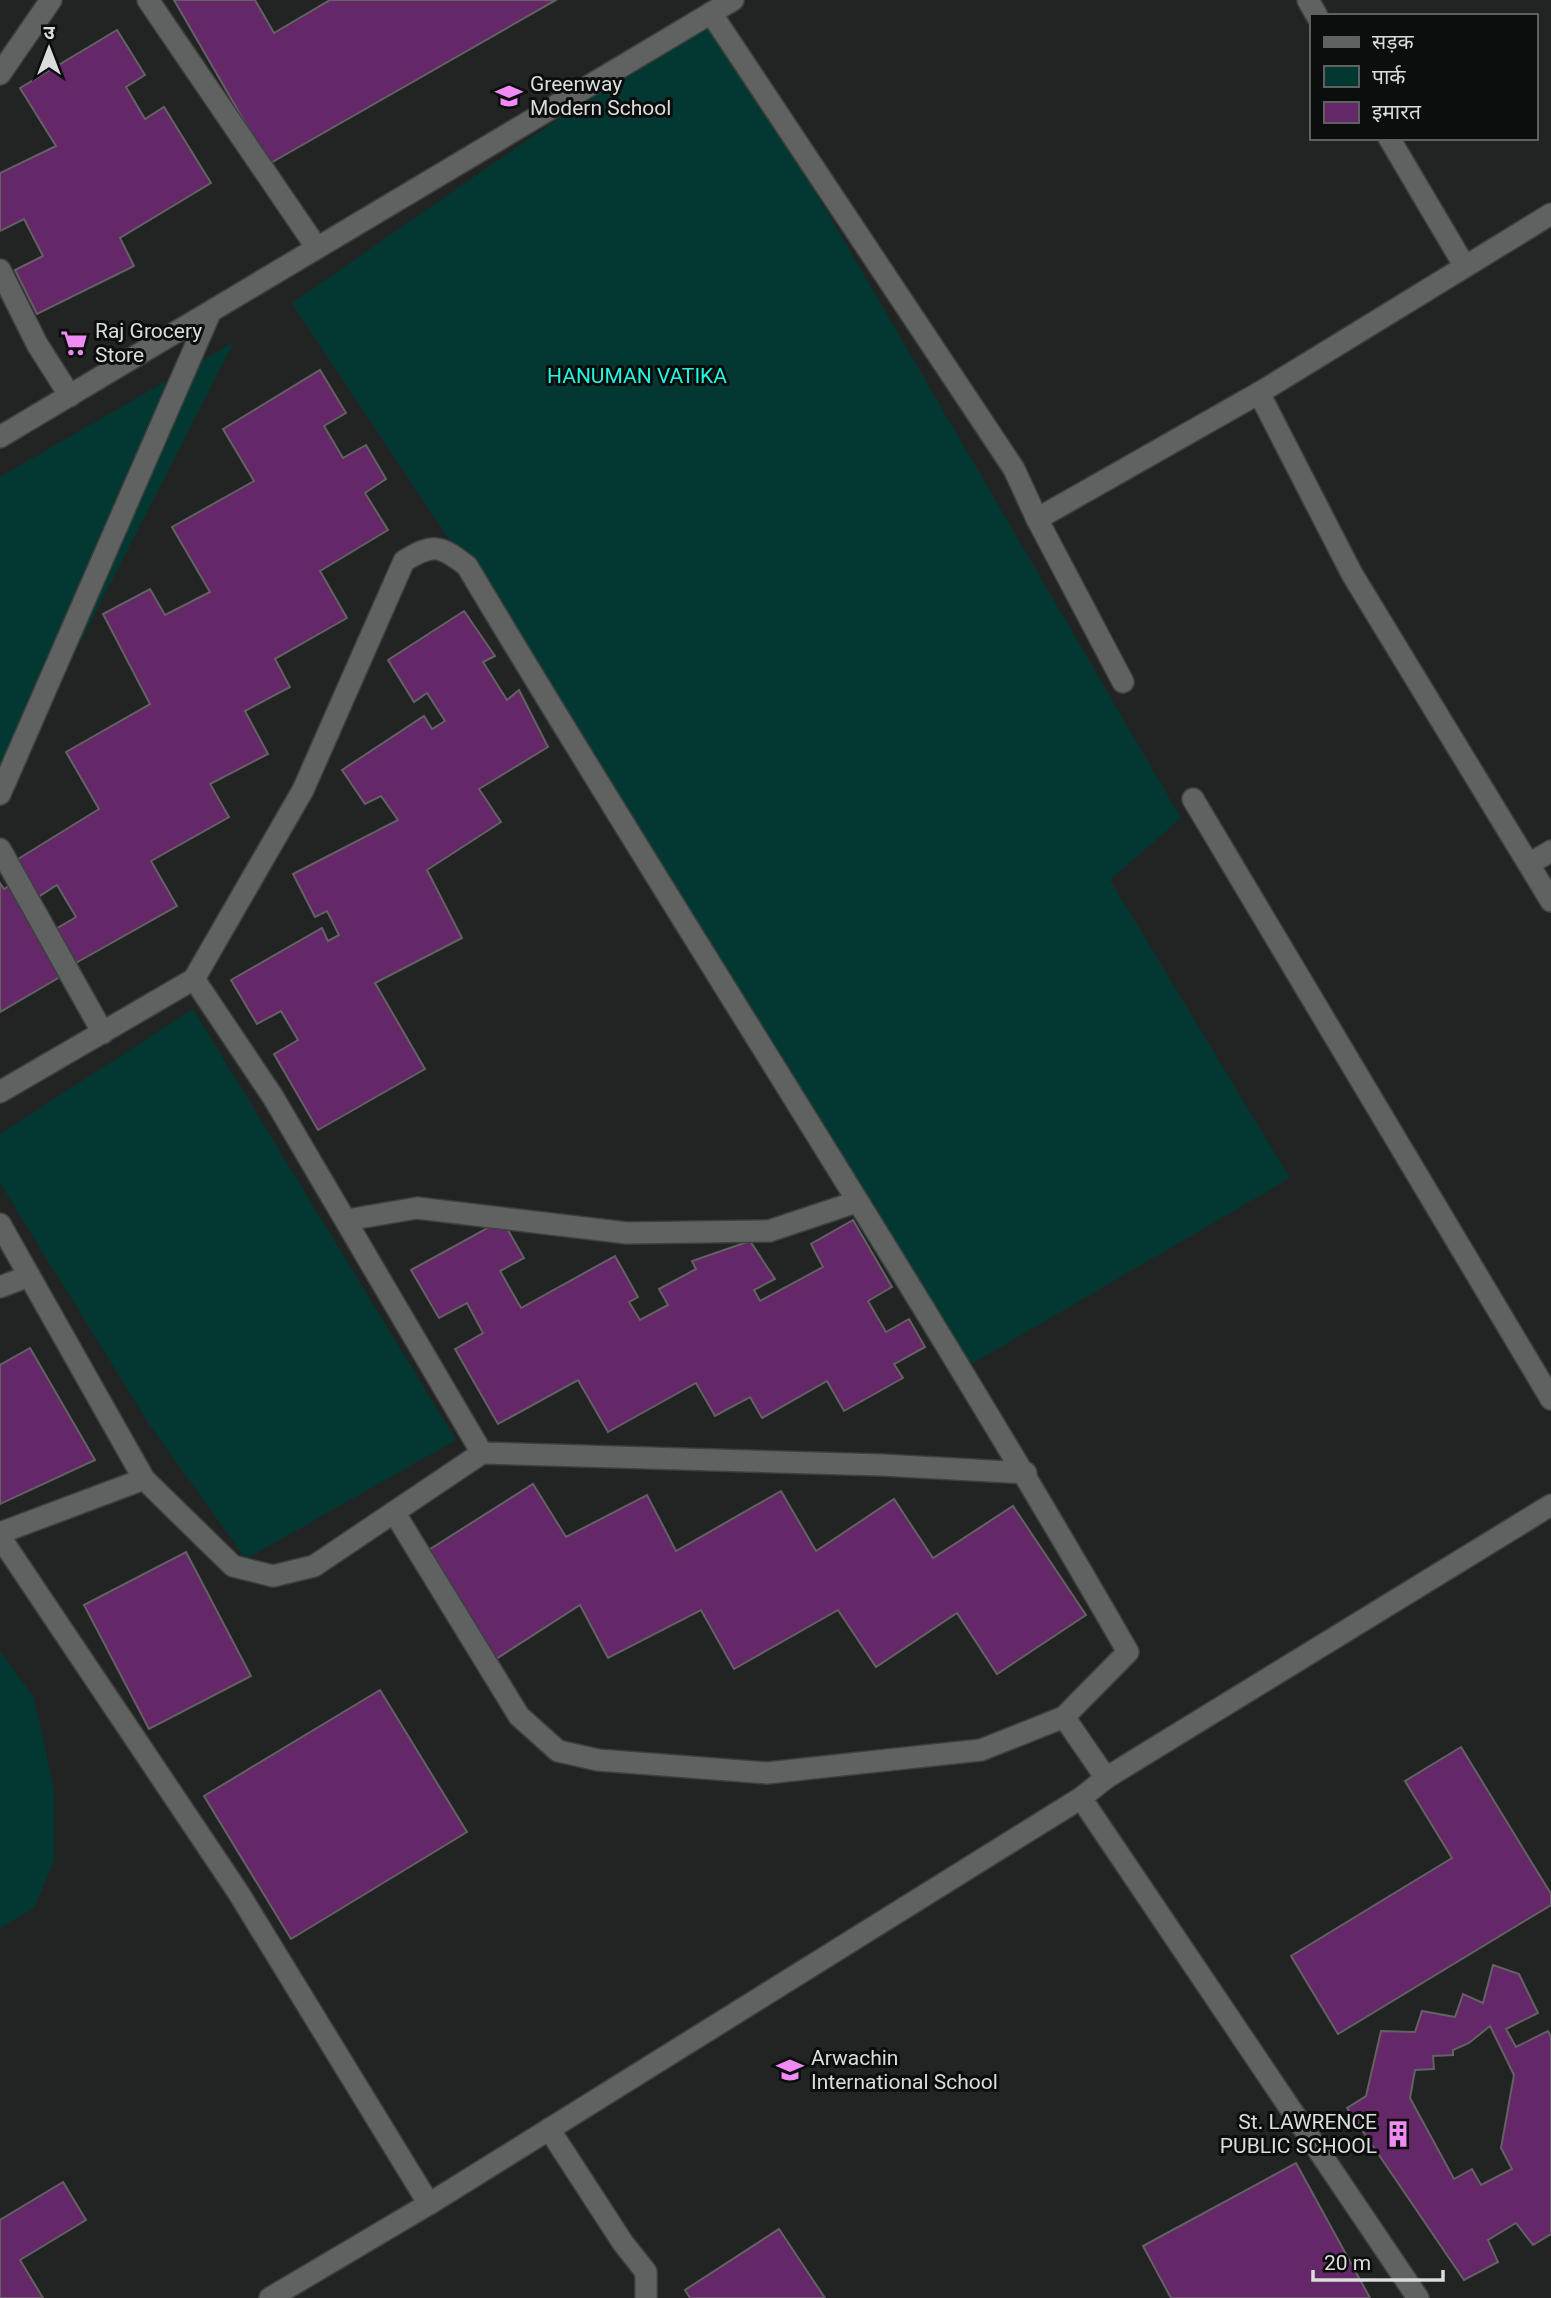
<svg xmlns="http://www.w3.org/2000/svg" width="1551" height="2298" viewBox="0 0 1551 2298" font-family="Roboto,'Noto Sans Devanagari',sans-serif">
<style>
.green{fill:#033832}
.building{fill:#642767;stroke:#636163;stroke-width:2;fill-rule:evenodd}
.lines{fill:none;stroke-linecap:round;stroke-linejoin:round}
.service-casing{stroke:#3d403f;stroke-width:24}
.minor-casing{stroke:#3d403f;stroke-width:24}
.tertiary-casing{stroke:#3d403f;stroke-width:24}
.service{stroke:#5f6261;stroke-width:21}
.minor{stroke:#5f6261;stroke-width:21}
.tertiary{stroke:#5f6261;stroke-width:21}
.labels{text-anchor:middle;stroke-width:6;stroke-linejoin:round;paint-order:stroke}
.poi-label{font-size:21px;fill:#dbdddd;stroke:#0c0d0d;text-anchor:start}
.park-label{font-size:21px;fill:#22f7df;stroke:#0c0d0d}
</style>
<rect width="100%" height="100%" fill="#222424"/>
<!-- green -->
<g class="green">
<path d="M711 13 1181 818 1110 880 1290 1178 970 1365 614 788 292 303Z"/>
<path d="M234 342 0 799V477Z"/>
<path d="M193 1009 456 1440 246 1559 149 1424 0 1183V1134Z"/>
<path d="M0 1651 34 1698 54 1789V1861L34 1908 0 1928Z"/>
</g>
<!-- building -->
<g class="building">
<path d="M174 0H255L274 33 330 0H556L269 164Z"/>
<path d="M117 30 145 75 126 87 145 119 164 107 211 183 120 238 134 266 37 314 15 270 43 256 24 219 0 231V173L56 146 20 88Z"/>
<path d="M320 370 346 413 324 426 343 458 366 445 386 479 365 493 388 530 320 571 347 618 275 659 290 687 245 711 268 754 210 784 229 817 151 861 177 906 74 964 54 930 76 917 57 885 38 897 18 859 99 809 66 752 150 704 103 614 150 589 165 615 210 592 172 527 254 481 223 429Z"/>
<path d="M464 611 495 656 483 662 507 700 519 690 548 747 479 789 501 822 427 870 462 938 375 983 425 1069 318 1130 274 1054 298 1040 281 1011 257 1024 231 980 322 928 328 941 339 935 327 911 315 917 293 874 398 820 381 796 365 804 342 770 424 716 432 729 445 721 427 693 414 702 388 660Z"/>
<path d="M0 883 4 889 9 886 60 977 0 1012Z"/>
<path d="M502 1220 524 1258 500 1271 521 1308 615 1256 638 1297 629 1302 640 1320 668 1305 659 1289 696 1269 692 1261 750 1241 775 1279 754 1290 760 1301 823 1267 811 1244 853 1220 892 1287 868 1301 886 1332 909 1319 925 1347 894 1364 903 1378 844 1411 827 1381 762 1418 750 1397 715 1416 696 1383 608 1432 578 1380 498 1424 455 1349 483 1333 467 1303 439 1318 411 1270Z"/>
<path d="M30 1348 95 1460 0 1504V1365Z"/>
<path d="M533 1484 566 1537 647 1495 676 1551 781 1491 816 1551 894 1499 933 1558 1013 1506 1086 1615 997 1674 957 1613 876 1667 838 1610 734 1669 701 1610 608 1658 580 1605 496 1659 427 1551Z"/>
<path d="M186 1552 251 1676 149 1729 84 1605Z"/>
<path d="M380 1690 467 1832 291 1939 204 1796Z"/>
<path d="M1461 1747 1551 1894V1905L1338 2034 1291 1956 1452 1858 1405 1781Z"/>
<path d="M1493 1965 1519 1974 1538 2013 1506 2029 1516 2047 1548 2031 1551 2037V2234L1533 2245 1516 2223 1488 2240 1498 2262 1464 2280 1347 2108 1366 2096 1381 2031 1415 2032 1422 2011 1455 2017 1463 1994 1483 2003ZM1490 2026 1514 2075 1501 2148 1512 2169 1481 2185 1472 2169 1454 2179 1410 2098 1415 2070 1434 2069 1433 2056 1453 2055V2050L1469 2043Z"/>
<path d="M1296 2163 1370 2298H1171L1143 2246Z"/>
<path d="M63 2182 86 2220 20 2260 43 2298H0V2220Z"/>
<path d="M779 2229 825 2298H690L685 2290Z"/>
</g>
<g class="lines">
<defs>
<g id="service">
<path d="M148 0 317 248"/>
<path d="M0 270 37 344 70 396"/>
<path d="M0 794 210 313"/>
<path d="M0 849 103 1033"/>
<path d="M194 979 303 790 404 561C433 543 440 545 467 566 684 930 917 1284 1128 1652L1064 1717"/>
<path d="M0 1092 194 979 273 1097 482 1453 314 1566 273 1576 233 1566 144 1479 0 1224"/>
<path d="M347 1220 417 1208 627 1233 769 1231 856 1202"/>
<path d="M0 1287 29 1276"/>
<path d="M482 1453 882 1465 1026 1473"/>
<path d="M394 1512 519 1716 558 1751 598 1760 767 1773 981 1750 1064 1717 1106 1778"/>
<path d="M0 1533 144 1479"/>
<path d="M0 1537 238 1892 429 2204"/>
<path d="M1081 1798 1418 2298"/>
<path d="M549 2129 623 2243 646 2272V2298"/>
</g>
<g id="minor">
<path d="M1308 0 1317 16"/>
<path d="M711 13 1014 469 1037 519 1123 682"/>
<path d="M0 74 51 0"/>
<path d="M1389 138 1464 265"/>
<path d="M1259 393 1352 574 1551 901"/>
<path d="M1037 519 1259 393 1551 214"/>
<path d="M1193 799 1551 1399"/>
<path d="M1529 864 1551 851"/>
<path d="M270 2298 429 2204 1081 1798 1106 1778 1551 1505"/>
</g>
<path id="tertiary" d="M0 437 733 0"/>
</defs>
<!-- service casing -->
<use href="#service" class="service-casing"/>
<!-- minor casing -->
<use href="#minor" class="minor-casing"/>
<!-- tertiary casing -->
<use href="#tertiary" class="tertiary-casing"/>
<!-- service -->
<use href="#service" class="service"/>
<!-- minor -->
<use href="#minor" class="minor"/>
<!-- tertiary -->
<use href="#tertiary" class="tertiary"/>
</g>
<!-- icons -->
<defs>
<symbol id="school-bare" viewBox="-9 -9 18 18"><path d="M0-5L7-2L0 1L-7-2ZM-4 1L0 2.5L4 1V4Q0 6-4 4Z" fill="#f08bf5" stroke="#0c0d0d" stroke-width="2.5" paint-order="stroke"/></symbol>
<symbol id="supermarket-bare" viewBox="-9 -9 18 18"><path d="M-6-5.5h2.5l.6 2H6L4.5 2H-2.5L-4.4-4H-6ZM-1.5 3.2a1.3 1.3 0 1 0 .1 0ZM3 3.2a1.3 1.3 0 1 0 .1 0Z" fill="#f08bf5" stroke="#0c0d0d" stroke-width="2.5" paint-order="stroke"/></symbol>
<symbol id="building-bare" viewBox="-9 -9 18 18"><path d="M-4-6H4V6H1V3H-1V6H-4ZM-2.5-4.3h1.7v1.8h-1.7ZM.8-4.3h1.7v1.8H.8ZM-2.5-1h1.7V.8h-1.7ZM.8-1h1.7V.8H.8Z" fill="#f08bf5" stroke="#0c0d0d" stroke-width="2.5" paint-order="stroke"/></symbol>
</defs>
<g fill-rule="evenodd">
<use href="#school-bare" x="490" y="77" width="38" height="38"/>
<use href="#supermarket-bare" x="55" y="324" width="38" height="38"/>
<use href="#school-bare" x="771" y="2051" width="38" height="38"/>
<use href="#building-bare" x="1379" y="2115" width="38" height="38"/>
</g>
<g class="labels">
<!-- poi labels -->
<g class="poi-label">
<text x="530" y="91">Greenway<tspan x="530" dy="24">Modern School</tspan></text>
<text x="95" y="338">Raj Grocery<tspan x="95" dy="24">Store</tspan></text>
<text x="811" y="2065">Arwachin<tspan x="811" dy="24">International School</tspan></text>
<text x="1377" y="2129" text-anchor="end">St. LAWRENCE<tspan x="1377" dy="24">PUBLIC SCHOOL</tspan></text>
</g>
<!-- park labels -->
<g class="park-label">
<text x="637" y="383">HANUMAN VATIKA</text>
</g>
</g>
<!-- legend -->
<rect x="1310" y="14" width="228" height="126" fill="#0c0d0d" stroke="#5f6060" stroke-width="2"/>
<rect x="1324" y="37" width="35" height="10" fill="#5f6261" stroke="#5f6060" stroke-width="2"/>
<text x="1372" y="49" font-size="21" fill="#dbdddd">सड़क</text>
<rect x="1324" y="66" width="35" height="21" fill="#033832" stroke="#5f6060" stroke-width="2"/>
<text x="1372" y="84" font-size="21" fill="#dbdddd">पार्क</text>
<rect x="1324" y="102" width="35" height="21" fill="#642767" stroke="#5f6060" stroke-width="2"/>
<text x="1372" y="119" font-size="21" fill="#dbdddd">इमारत</text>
<!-- north arrow -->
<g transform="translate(49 49)" stroke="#0c0d0d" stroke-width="5" paint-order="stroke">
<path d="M0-5L12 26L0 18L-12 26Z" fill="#dbdddd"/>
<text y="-10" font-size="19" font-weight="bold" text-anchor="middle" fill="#dbdddd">उ</text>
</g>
<!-- scale -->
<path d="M1313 2270v10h130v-10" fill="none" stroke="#dbdddd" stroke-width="3.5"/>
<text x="1324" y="2270" font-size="21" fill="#dbdddd" stroke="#0c0d0d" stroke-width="5" paint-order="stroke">20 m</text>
</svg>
